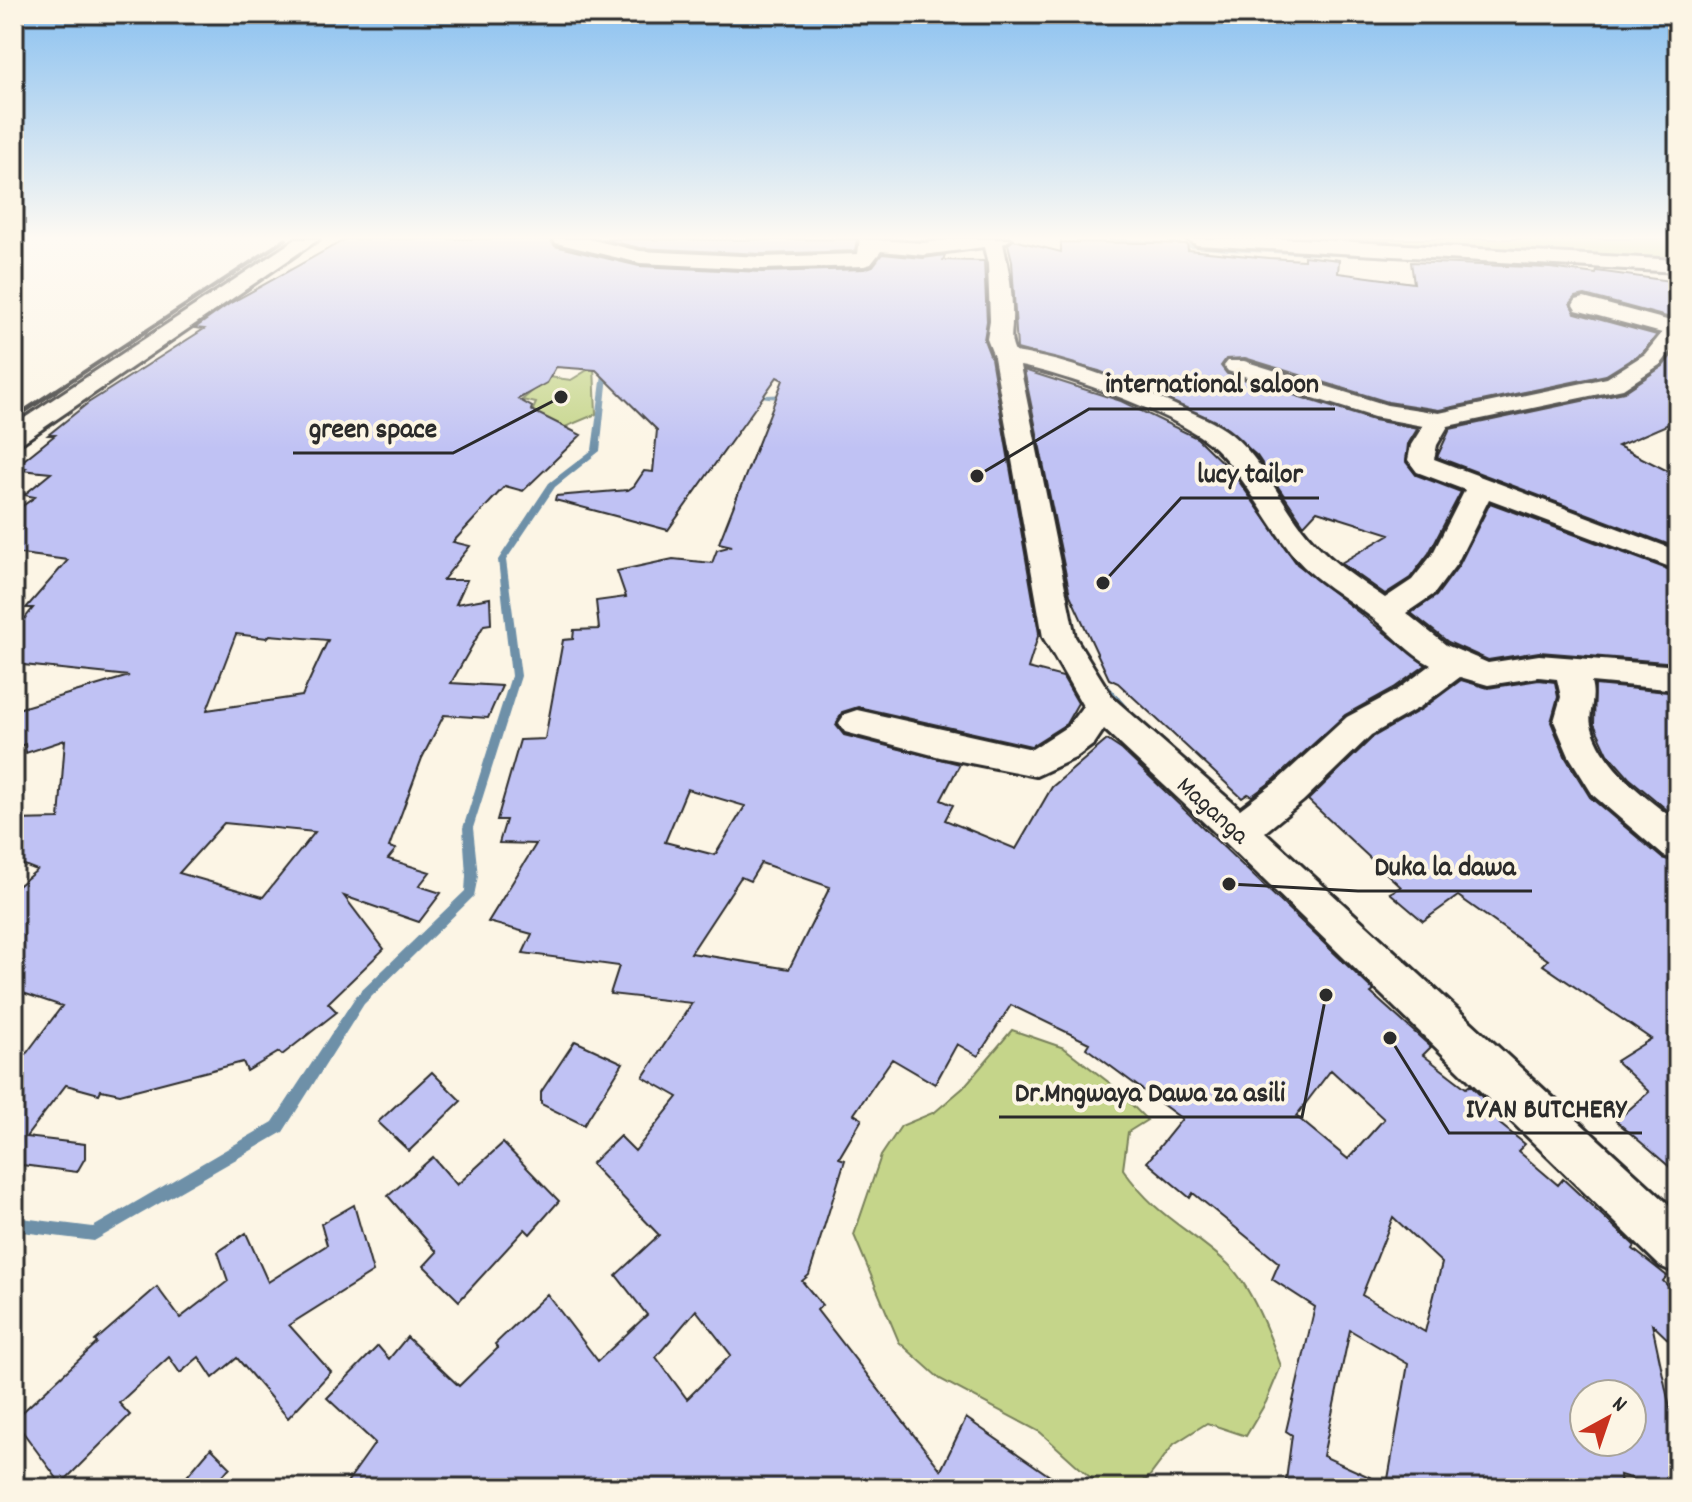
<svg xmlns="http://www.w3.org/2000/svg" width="1692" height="1502" viewBox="0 0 1692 1502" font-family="Dekko,sans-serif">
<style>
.green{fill:#c5d58a;stroke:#78805a;stroke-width:2}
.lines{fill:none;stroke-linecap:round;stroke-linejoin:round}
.stream{fill:#6e90a8;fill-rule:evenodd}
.building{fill:#c0c2f4;stroke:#2b2b2b;stroke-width:2;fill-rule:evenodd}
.minor-casing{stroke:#2b2b2b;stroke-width:6}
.minor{fill:#fcf5e5;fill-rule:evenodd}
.rail-far1{stroke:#2b2b2b;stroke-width:4}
.rail{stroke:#2b2b2b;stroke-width:5}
.labels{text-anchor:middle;stroke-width:8;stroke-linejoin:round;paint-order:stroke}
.street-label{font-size:26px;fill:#2b2b2b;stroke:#fcf5e5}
.leader{fill:none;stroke:#2b2b2b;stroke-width:3}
.callout-dot{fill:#2b2b2b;stroke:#fcf5e5;stroke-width:3}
.callout-label{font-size:28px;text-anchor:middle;font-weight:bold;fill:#2b2b2b;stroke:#fcf5e5;stroke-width:8;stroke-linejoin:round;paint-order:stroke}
</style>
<rect width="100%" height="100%" fill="#fcf5e5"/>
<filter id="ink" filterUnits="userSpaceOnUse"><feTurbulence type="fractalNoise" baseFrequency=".0125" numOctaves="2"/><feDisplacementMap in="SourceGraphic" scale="16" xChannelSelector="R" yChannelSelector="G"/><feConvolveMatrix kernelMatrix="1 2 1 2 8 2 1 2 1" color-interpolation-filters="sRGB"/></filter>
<g filter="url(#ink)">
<!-- green -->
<g class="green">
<path d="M1280 239H1678V262Z"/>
<path d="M594 366 596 414 563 428 531 414 536 403 522 400 549 377 571 380Z"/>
<path d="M1012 1030 1064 1048 1111 1084 1147 1120 1128 1132 1123 1169C1154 1215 1188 1228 1227 1263 1251 1285 1270 1336 1281 1366L1266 1402 1246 1436 1207 1423 1174 1444 1149 1477 1135 1488H1102L1040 1432 940 1379 899 1342 854 1235 881 1156 901 1126 935 1112 963 1088Z"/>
</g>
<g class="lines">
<!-- stream -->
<g class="stream">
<path d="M538 239C557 239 578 248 594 258L589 259 570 249Z"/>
<path d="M1107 239H1127L1228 247 1360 253 1363 255 1360 257 1228 251 1110 241Z"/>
<path d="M1386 255 1678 270V274L1388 258 1385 256Z"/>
<path d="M617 262 642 263 644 279 641 281 638 279 637 266 619 265 616 263Z"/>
<path d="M809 265 839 266 842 268 839 270 807 268V266Z"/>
<path d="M1040 363 1043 365 1042 366 1029 369C1032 389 1041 416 1027 431L1023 429 1028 416 1023 368Z"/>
<path d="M606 364 609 366 600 451 555 487 506 560 521 676 473 828 478 876 474 896 364 1004 283 1132 94 1241 14 1231V1217L93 1227 273 1122 356 996 465 891 466 876 463 828 511 676 498 560 549 483 592 450 603 366Z"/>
<path d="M752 391 767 395 788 394 791 396C778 401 764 398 750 394V392Z"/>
<path d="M1475 672 1480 675 1478 677 1459 684 1432 701 1429 702 1424 699 1453 680Z"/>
<path d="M1104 682 1107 683 1130 710 1132 712 1130 714H1124L1101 687 1099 685 1101 683Z"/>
</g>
</g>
<!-- building -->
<g class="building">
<path d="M346 239H550L555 246 639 266 762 272 864 269 873 266 882 254 923 258 945 255 943 260 984 261 987 321 984 340 991 358 1039 633 1028 668 1063 677 1078 703 1066 724 1031 746 858 707 842 712 836 725 844 735 960 764 941 800 953 805 945 820 1016 849 1052 787 1107 740 1122 750 1374 991 1371 993 1431 1047 1423 1055 1466 1088 1470 1085 1504 1119 1500 1124 1525 1144 1518 1151 1558 1185 1563 1179 1635 1246 1633 1249 1667 1276 1663 1281 1678 1296V1349L1652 1324 1678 1446V1488H1661L1620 1475 1621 1488H1285L1292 1435 1286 1431 1315 1307 1272 1279 1279 1263 1193 1193 1190 1198 1147 1162 1182 1119 1086 1048 1089 1043 1011 1005 978 1056 957 1044 935 1084 892 1059 854 1114 862 1119 839 1158 845 1160 809 1275 802 1281 822 1305 817 1310 941 1470 966 1418 1067 1488H343L375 1443 327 1398 378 1346 389 1359 407 1337 459 1386 498 1348 495 1344 547 1294 598 1361 647 1315 616 1275 659 1235 591 1164 620 1136 635 1151 678 1097 643 1077 692 1003 610 994 619 966 523 953 532 934 488 922 536 844 499 843 506 820H497L520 740 545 739 563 640 573 639 574 630 599 629 596 601 626 597 617 571 673 559 712 563 717 550 732 546 719 543 783 380 777 377 668 530 555 500 556 496 628 490 634 486 644 471 653 472 657 430 596 370 556 367 547 383 518 399 532 407 531 410 581 435 523 491 505 486 453 542 470 546 443 580H467L456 604 490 598 491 624 484 625 451 683 502 686 488 718 444 715 422 758 389 847 396 849 388 859 430 872 419 886 441 893 419 922 344 896 384 949 328 1003 337 1012 282 1055 279 1052 247 1071 243 1062 120 1094 101 1090 99 1094 66 1085 26 1137 85 1144V1158L77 1172 14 1164V1070L62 1006 14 990V889L37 870 14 861V820L59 819 65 740 26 753 25 744 14 748V710L129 676 14 664V632L33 608H26L68 560 14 553V512L35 497 24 495 51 473 21 470 25 468 15 467 55 435H48L88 403 204 329 195 328 229 304ZM236 634 267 638 270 635 328 640 302 696 207 710ZM687 789 745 806 715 855 665 842ZM224 823 315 832 263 897 179 873ZM761 863 830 887 789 969 691 953 741 877 750 881ZM1331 1070 1384 1119 1348 1159 1296 1116ZM1393 1217 1442 1263 1425 1332 1362 1295ZM696 1310 731 1355 687 1399 656 1357ZM1350 1330 1408 1364 1387 1485 1323 1456ZM1584 1394H1632V1442H1584Z"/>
<path d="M601 239 718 240 857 239 855 251 762 254 640 248Z"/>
<path d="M1014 240 1061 252V242L1153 243 1187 244 1188 250 1269 258 1304 260V256L1339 260 1338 273 1414 283 1411 262 1550 268 1596 274 1597 271 1678 282V320L1585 295 1575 297 1570 303 1575 313 1657 335 1643 352 1606 375 1439 410 1388 402 1245 358 1226 359 1221 366 1227 374 1373 420 1418 428 1408 444 1406 462 1416 475 1461 492 1429 553 1410 578 1385 594 1341 563 1390 534 1317 511 1304 525 1257 456 1220 423 1099 371 1017 349 1012 261 1008 244Z"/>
<path d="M1678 347V420L1618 446 1678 476V548L1437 457 1450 429 1624 392 1663 366Z"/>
<path d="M1024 370 1121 401 1197 438 1233 473 1297 564 1426 665 1394 688 1345 715 1275 779 1252 796 1248 794 1242 798 1118 683 1109 679 1070 595Z"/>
<path d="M1490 503 1678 573V663L1539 652 1488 660 1448 642 1411 613 1436 596 1459 565Z"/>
<path d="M1461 680 1488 688 1539 680 1555 682 1558 697 1551 722 1566 758 1590 797 1662 858 1678 863V1174L1616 1121 1649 1092 1616 1061 1651 1039 1543 965 1548 960 1458 896 1423 921 1390 893 1401 887 1308 800 1373 737 1422 709Z"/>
<path d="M1595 685 1678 693V819L1629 778 1608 754 1594 724Z"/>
<path d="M575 1041 623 1063 584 1125 541 1104V1092Z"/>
<path d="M432 1072 461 1101 409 1151 378 1122Z"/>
<path d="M503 1143 559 1201 530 1234 525 1229 459 1301 424 1266 437 1252 388 1196 433 1157 457 1185Z"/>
<path d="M354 1205 373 1272 289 1325 331 1372 288 1418 237 1358 213 1378 199 1357 180 1373 169 1357 119 1403 130 1415 61 1484 14 1420 97 1343 95 1341 157 1287 180 1318 228 1281 218 1252 246 1233 268 1282 327 1245 321 1224Z"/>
<path d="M211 1448 230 1467 212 1488H177Z"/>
</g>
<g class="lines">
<defs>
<g id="minor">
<path d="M296 239H319L23 442 14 445V425Z"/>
<path d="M553 239H588L640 251 762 257 858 254 860 239 923 243 956 239H1011L1003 244C1009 268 1013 296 1012 321 1012 334 1009 339 1015 352 1072 361 1125 382 1177 406 1195 414 1216 422 1231 434 1266 463 1283 509 1313 541 1334 564 1360 581 1385 598L1412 580 1432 555 1465 490 1417 472 1408 460 1411 445 1423 426 1374 417 1228 371 1224 366 1228 361H1244L1387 405 1439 413 1607 378 1645 354 1662 333 1576 310 1573 305 1576 300 1584 298 1678 323V342L1661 364 1623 389 1448 426 1437 445 1434 459 1678 551V570L1489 499 1457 563 1434 594 1406 613 1446 645 1488 663 1539 655 1678 666V690L1591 682C1596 699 1588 713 1591 725 1604 770 1644 795 1678 823V860L1664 856 1593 795 1569 756 1554 721 1561 697 1557 679 1539 677 1488 685 1460 677 1420 707 1371 735 1303 801 1265 832 1678 1213V1274L1660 1266 1225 842 1104 729 1094 744 1075 758 1036 776 940 757 845 732 839 723 845 714 857 710 1032 749 1068 726 1083 706 1043 637 994 357 987 339 990 321 988 264 984 247 923 255 881 251 871 264 864 266 762 269 640 263 556 243ZM1020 366C1065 374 1182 416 1215 448 1245 477 1264 517 1290 551 1312 580 1346 597 1374 619 1393 634 1409 654 1431 665L1396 691 1347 717 1277 781 1240 809 1113 698 1075 637Z"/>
<path d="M1187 239H1299L1678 260V272L1197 245Z"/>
</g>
</defs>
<!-- minor casing -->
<use href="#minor" class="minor-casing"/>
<!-- minor -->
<use href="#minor" class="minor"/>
<!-- rail-far1 -->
<path class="rail-far1" d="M52 393 286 239"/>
<!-- rail -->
<path class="rail" d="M14 418 55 391"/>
</g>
</g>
<!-- sky -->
<linearGradient id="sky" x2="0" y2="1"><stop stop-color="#89c0f0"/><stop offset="0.53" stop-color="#fefaf3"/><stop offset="1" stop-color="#fefaf3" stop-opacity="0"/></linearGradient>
<rect width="1692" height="449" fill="url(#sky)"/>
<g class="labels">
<!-- street labels -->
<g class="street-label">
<text transform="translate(1214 809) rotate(42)" y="9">Maganga</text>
</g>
</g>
<!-- callouts -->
<path class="leader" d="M977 476L1089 409H1335M561 397L453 453H293M1103 583L1181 498H1319M1229 884L1358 891H1532M1326 995L1302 1117H999M1390 1038L1449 1133H1642"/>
<g class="callout-dot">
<circle cx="977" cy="476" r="8"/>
<circle cx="561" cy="397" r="8"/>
<circle cx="1103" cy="583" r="8"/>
<circle cx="1229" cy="884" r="8"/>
<circle cx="1326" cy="995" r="8"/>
<circle cx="1390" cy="1038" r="8"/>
</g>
<g class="callout-label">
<text x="1212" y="392">international saloon</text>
<text x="373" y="437">green space</text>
<text x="1250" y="482">lucy tailor</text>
<text x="1445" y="875">Duka la dawa</text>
<text x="1150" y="1101">Dr.Mngwaya Dawa za asili</text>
<text x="1546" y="1117">IVAN BUTCHERY</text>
</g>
<!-- margin -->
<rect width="1692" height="1502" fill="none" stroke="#fcf5e5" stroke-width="48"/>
<rect x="24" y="24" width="1644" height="1454" fill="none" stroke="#2b2b2b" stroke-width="3" filter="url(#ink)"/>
<!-- north arrow -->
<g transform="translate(1608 1418) rotate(40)"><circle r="38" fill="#fcf5e5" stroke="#a8a49b" stroke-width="2"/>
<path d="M0-6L14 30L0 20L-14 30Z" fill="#c8321e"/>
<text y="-12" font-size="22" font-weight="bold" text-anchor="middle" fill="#2b2b2b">N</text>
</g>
</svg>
